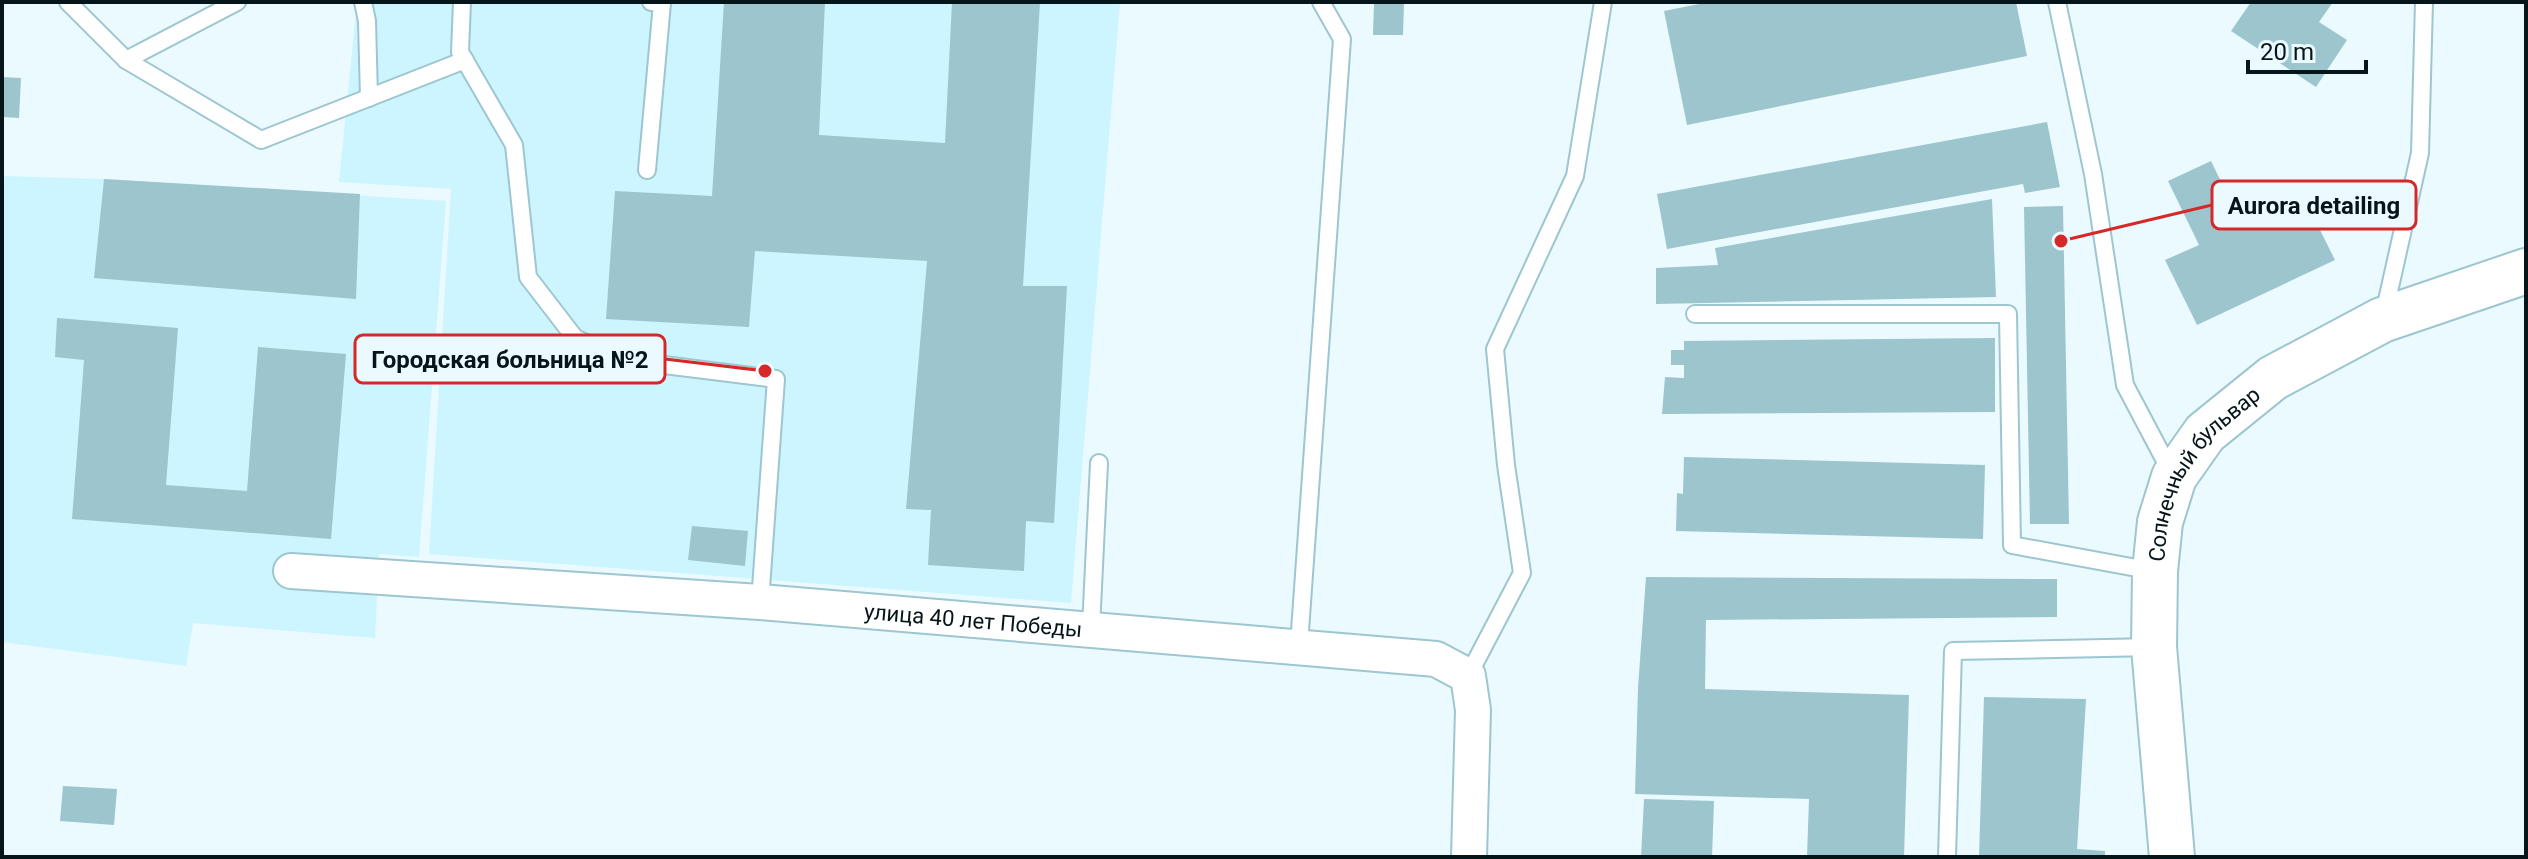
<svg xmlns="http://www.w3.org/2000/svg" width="2528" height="859" viewBox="0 0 2528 859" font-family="Roboto,sans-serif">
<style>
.built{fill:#ccf5ff}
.building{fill:#9cc5ce}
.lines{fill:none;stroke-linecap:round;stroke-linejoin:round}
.lane-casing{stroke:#9dc6d0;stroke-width:20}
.street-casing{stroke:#9dc6d0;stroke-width:38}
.secondary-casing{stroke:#9dc6d0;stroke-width:48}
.lane{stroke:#fff;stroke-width:16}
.street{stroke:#fff;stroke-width:34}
.secondary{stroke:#fff;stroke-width:44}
.labels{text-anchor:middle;stroke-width:6;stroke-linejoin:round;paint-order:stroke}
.street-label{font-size:22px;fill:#061519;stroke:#eafafe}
.leader{fill:none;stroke:#d62828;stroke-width:3}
.callout-dot{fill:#d62828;stroke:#eafafe;stroke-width:3}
.callout{fill:#eafafe;stroke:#d62828;stroke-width:3}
.callout-label{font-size:24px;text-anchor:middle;font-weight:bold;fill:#061519}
</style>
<rect width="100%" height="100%" fill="#eafafe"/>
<!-- built -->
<g class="built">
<path d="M357 2H1120L1071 603 429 554 451 189 339 182Z"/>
<path d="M2 176 104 179 446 201 419 557 379 554 375 638 193 623 186 666 2 642Z"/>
</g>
<!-- building -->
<g class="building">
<path d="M724 2H825L819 135 945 143 952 2H1040L1023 286H1067L1054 523 1026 521 1024 571 928 565 931 510 906 509 927 261 755 251 749 327 606 319 615 191 712 196Z"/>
<path d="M1374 2H1404L1403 35H1373Z"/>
<path d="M1709 2H2016L2027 56 1687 125 1664 11Z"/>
<path d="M2251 2H2333L2319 22 2347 40 2316 87 2231 31Z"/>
<path d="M2 77 21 78 19 118 2 117Z"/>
<path d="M2047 122 2060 187 2025 193 2023 184 1667 249 1657 194Z"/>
<path d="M2211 161 2242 225 2303 196 2335 260 2197 325 2165 260 2199 245 2168 181Z"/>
<path d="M104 179 360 194 356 299 94 278Z"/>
<path d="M1992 199 1996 297 1656 304V268L1718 265 1715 248Z"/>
<path d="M2063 206 2069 524H2030L2024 207Z"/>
<path d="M57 318 178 328 166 485 247 491 258 347 346 354 331 539 72 519 84 360 55 357Z"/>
<path d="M1995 338V412L1662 414 1665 377 1684 378V365H1671V350H1684V341Z"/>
<path d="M1684 457 1985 465 1983 539 1676 531 1677 493 1683 494Z"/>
<path d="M692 526 748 531 745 566 688 560Z"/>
<path d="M1646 577 2057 579V617L1706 620 1705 689 1909 695 1904 857H1807L1809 799 1635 794 1638 688Z"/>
<path d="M1984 697 2086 699 2077 849 2105 851V857H1979Z"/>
<path d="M63 786 117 789 114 825 60 821Z"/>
<path d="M1644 799 1714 801 1712 857H1641Z"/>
</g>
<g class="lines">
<defs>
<g id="lane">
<path d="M68 2 126 60 261 140 465 60"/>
<path d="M363 2 367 21 369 98"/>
<path d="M462 2 460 52 514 145 528 277 575 338 624 360 776 379 760 602"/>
<path d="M2057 2 2093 174 2125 385 2171 472"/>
<path d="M126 60 237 2"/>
<path d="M647 170 662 3 651 2"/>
<path d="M1695 314H2008L2012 545 2153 571"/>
<path d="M2384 314 2420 153 2424 2"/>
<path d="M1091 628 1099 463"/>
<path d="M1299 645 1342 39 1321 2"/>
<path d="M1468 676 1522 573 1506 465 1495 349 1575 176 1603 2"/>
<path d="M1947 857 1953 651 2154 647"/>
</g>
<g id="street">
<path id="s1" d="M291 571 760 602 1436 659 1468 676 1473 710 1469 857"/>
</g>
<g id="secondary">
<path id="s2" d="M2172 857 2154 647 2155 571 2160 522 2174 477 2205 433 2273 378 2382 320 2526 271"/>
</g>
</defs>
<!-- lane casing -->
<use href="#lane" class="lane-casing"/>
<!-- street casing -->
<use href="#street" class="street-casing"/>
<!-- secondary casing -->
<use href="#secondary" class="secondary-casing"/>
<!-- lane -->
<use href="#lane" class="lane"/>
<!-- street -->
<use href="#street" class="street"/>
<!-- secondary -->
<use href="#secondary" class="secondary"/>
</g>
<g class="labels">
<!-- street labels -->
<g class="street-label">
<text dy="8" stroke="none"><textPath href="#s2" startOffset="400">Солнечный бульвар</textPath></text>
<text dy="8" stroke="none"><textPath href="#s1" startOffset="684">улица 40 лет Победы</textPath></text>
</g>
</g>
<!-- callouts -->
<path class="leader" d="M2061 241L2212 205M765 371L665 359"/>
<g class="callout-dot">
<circle cx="2061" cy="241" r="8"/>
<circle cx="765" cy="371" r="8"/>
</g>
<g class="callout">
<rect x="2212" y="181" width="204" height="48" rx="8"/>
<rect x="355" y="335" width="310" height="48" rx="8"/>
</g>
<g class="callout-label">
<text x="2314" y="214">Aurora detailing</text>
<text x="510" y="368">Городская больница №2</text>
</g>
<!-- border -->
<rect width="2528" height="859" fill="none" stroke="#061519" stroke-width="8"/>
<!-- scale -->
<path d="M2248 60v12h118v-12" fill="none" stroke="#061519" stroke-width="4"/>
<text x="2260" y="60" font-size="24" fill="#061519" stroke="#eafafe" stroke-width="6" paint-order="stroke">20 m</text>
</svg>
